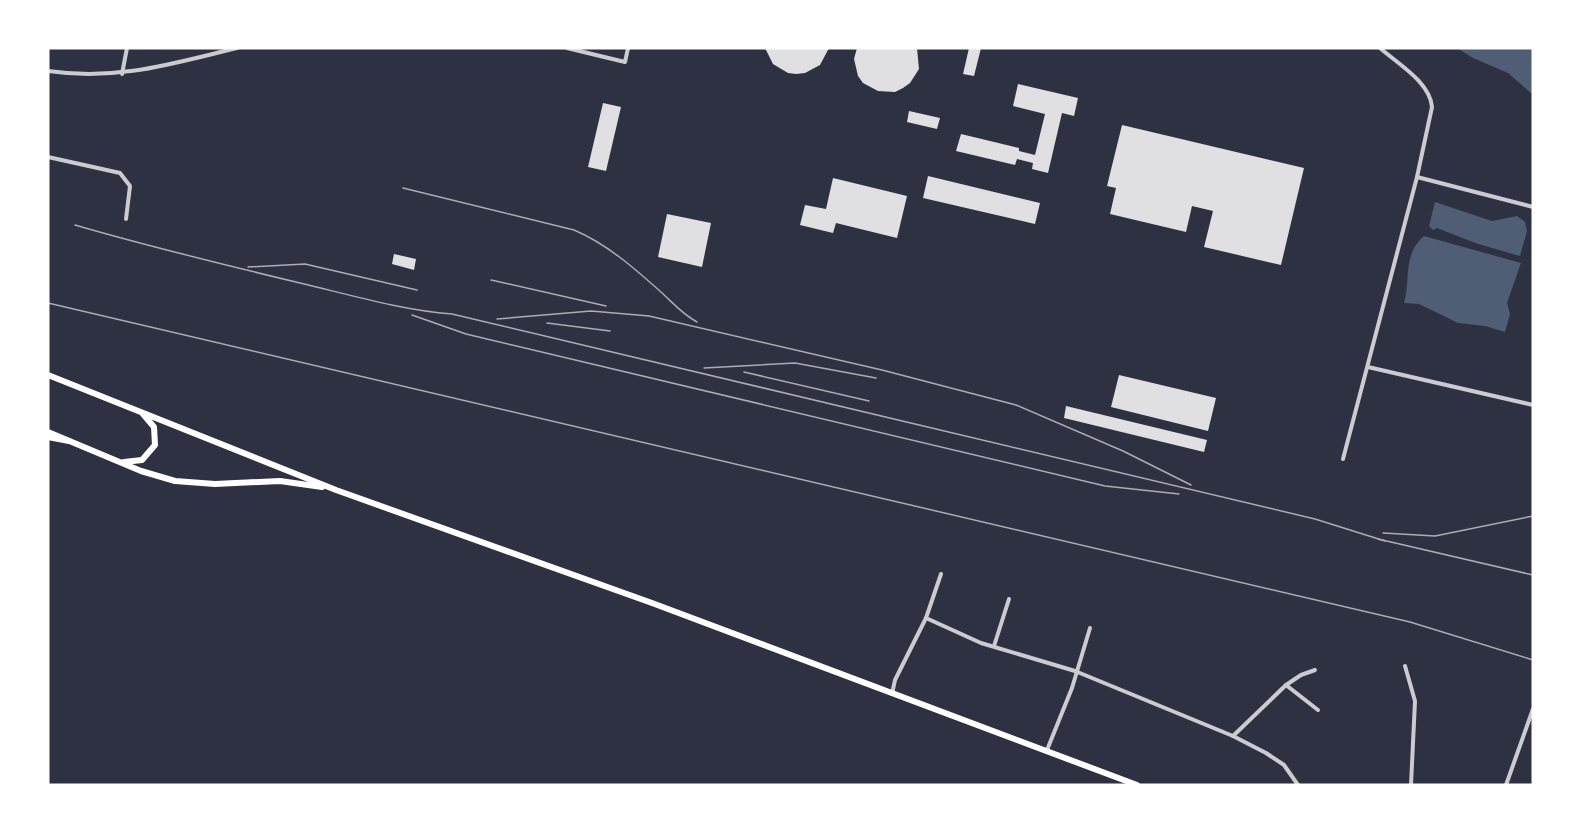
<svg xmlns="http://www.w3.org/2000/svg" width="1581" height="833" viewBox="0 0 1581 833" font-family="Commissioner,sans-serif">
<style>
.water{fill:#4f5d75}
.building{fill:#e0e0e3}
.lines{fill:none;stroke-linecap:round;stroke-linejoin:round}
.minor{stroke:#caccd0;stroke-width:4}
.primary{stroke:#fff;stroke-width:6}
.trunk{stroke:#fff;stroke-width:6}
.rail{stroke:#abadb3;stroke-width:1.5}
</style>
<rect width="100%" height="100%" fill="#2d3142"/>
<!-- water -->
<g class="water">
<path d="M1457 48H1533V95L1508 73 1473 58Z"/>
<path d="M1435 202 1492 221 1517 216 1525 222 1527 231 1520 256 1478 244 1437 228 1433 230 1429 226Z"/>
<path d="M1424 236 1521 263 1507 303 1510 314 1505 332 1485 326 1458 323 1419 304 1404 303C1411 279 1402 255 1424 236Z"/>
</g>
<!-- building -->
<g class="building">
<path d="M765 48H829L820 65 805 73 796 74 788 73 773 64Z"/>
<path d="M857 48H917L919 69 910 83 903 88 895 92 878 91 863 83 858 76 854 59Z"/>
<path d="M969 48H981L974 76 963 74Z"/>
<path d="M1018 84 1078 98 1074 116 1062 113 1048 173 1032 169 1033 163 1017 159 1015 165 956 151 961 134 1019 148V151L1035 155 1045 114 1013 106Z"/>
<path d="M603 103 621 107 606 171 588 167Z"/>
<path d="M909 111 940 118 937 129 907 122Z"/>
<path d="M1122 125 1304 168 1281 265 1204 247 1213 211 1192 206 1186 232 1110 214 1116 188 1107 186Z"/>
<path d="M928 176 1040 203 1035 224 923 198Z"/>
<path d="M833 178 907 196 897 238 836 223 833 233 800 225 805 205 826 209Z"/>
<path d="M667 214 711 223 702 267 658 257Z"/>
<path d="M394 254 416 259 414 270 392 264Z"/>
<path d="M1119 375 1216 398 1208 431 1111 407Z"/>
<path d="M1066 406 1207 440 1204 452 1064 418Z"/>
</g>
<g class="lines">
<!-- minor -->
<g class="minor">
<path d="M567 48 625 62 628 48"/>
<path d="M48 71C117 81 171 64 237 48"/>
<path d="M122 74 127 48"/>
<path d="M48 157 120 173 130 186 126 219"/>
<path d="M1417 177 1533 207"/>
<path d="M1368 367 1533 405"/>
<path d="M1343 459 1417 177 1432 107C1430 82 1398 64 1380 48"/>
<path d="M941 574 926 618 981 643 1075 671 1233 736 1266 753 1284 765 1298 785"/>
<path d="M994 646 1009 599"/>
<path d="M1405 666 1415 701 1411 785"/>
<path d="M1315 670 1301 675 1286 685 1318 710"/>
<path d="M892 694 895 680 926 618"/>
<path d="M1233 736 1286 685"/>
<path d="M1047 750 1072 688 1090 628"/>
<path d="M1506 785 1533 709"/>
</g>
<!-- primary -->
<g class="primary">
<path d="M48 375 336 490 652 603 1137 785"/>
<path d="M48 432 141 471 175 481 215 484 280 481 322 487"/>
<path d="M124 462 142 460 155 445 154 427 143 414"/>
</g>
<!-- trunk -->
<path class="trunk" d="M48 437 69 441"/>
<!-- rail -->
<g class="rail">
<path d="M403 188 574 230C607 244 634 268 661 292 673 303 682 314 697 322"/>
<path d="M75 225C150 247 225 265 300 283 351 295 401 310 452 314L1315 519 1385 541"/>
<path d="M248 267 305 264 417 290"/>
<path d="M491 280 606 306"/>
<path d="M48 303 1410 622 1533 660"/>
<path d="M412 315 466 334 1105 486 1179 494"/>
<path d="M497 319 591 311 649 316 882 370 1016 405 1123 451 1191 485"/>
<path d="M547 323 610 331"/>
<path d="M704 368 795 363 876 378"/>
<path d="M744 372 869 401"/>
<path d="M1383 533 1435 536 1533 516"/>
<path d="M1378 539 1533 575"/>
</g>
</g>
<!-- border -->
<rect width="1581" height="833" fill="none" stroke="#ffffff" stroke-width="99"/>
</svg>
